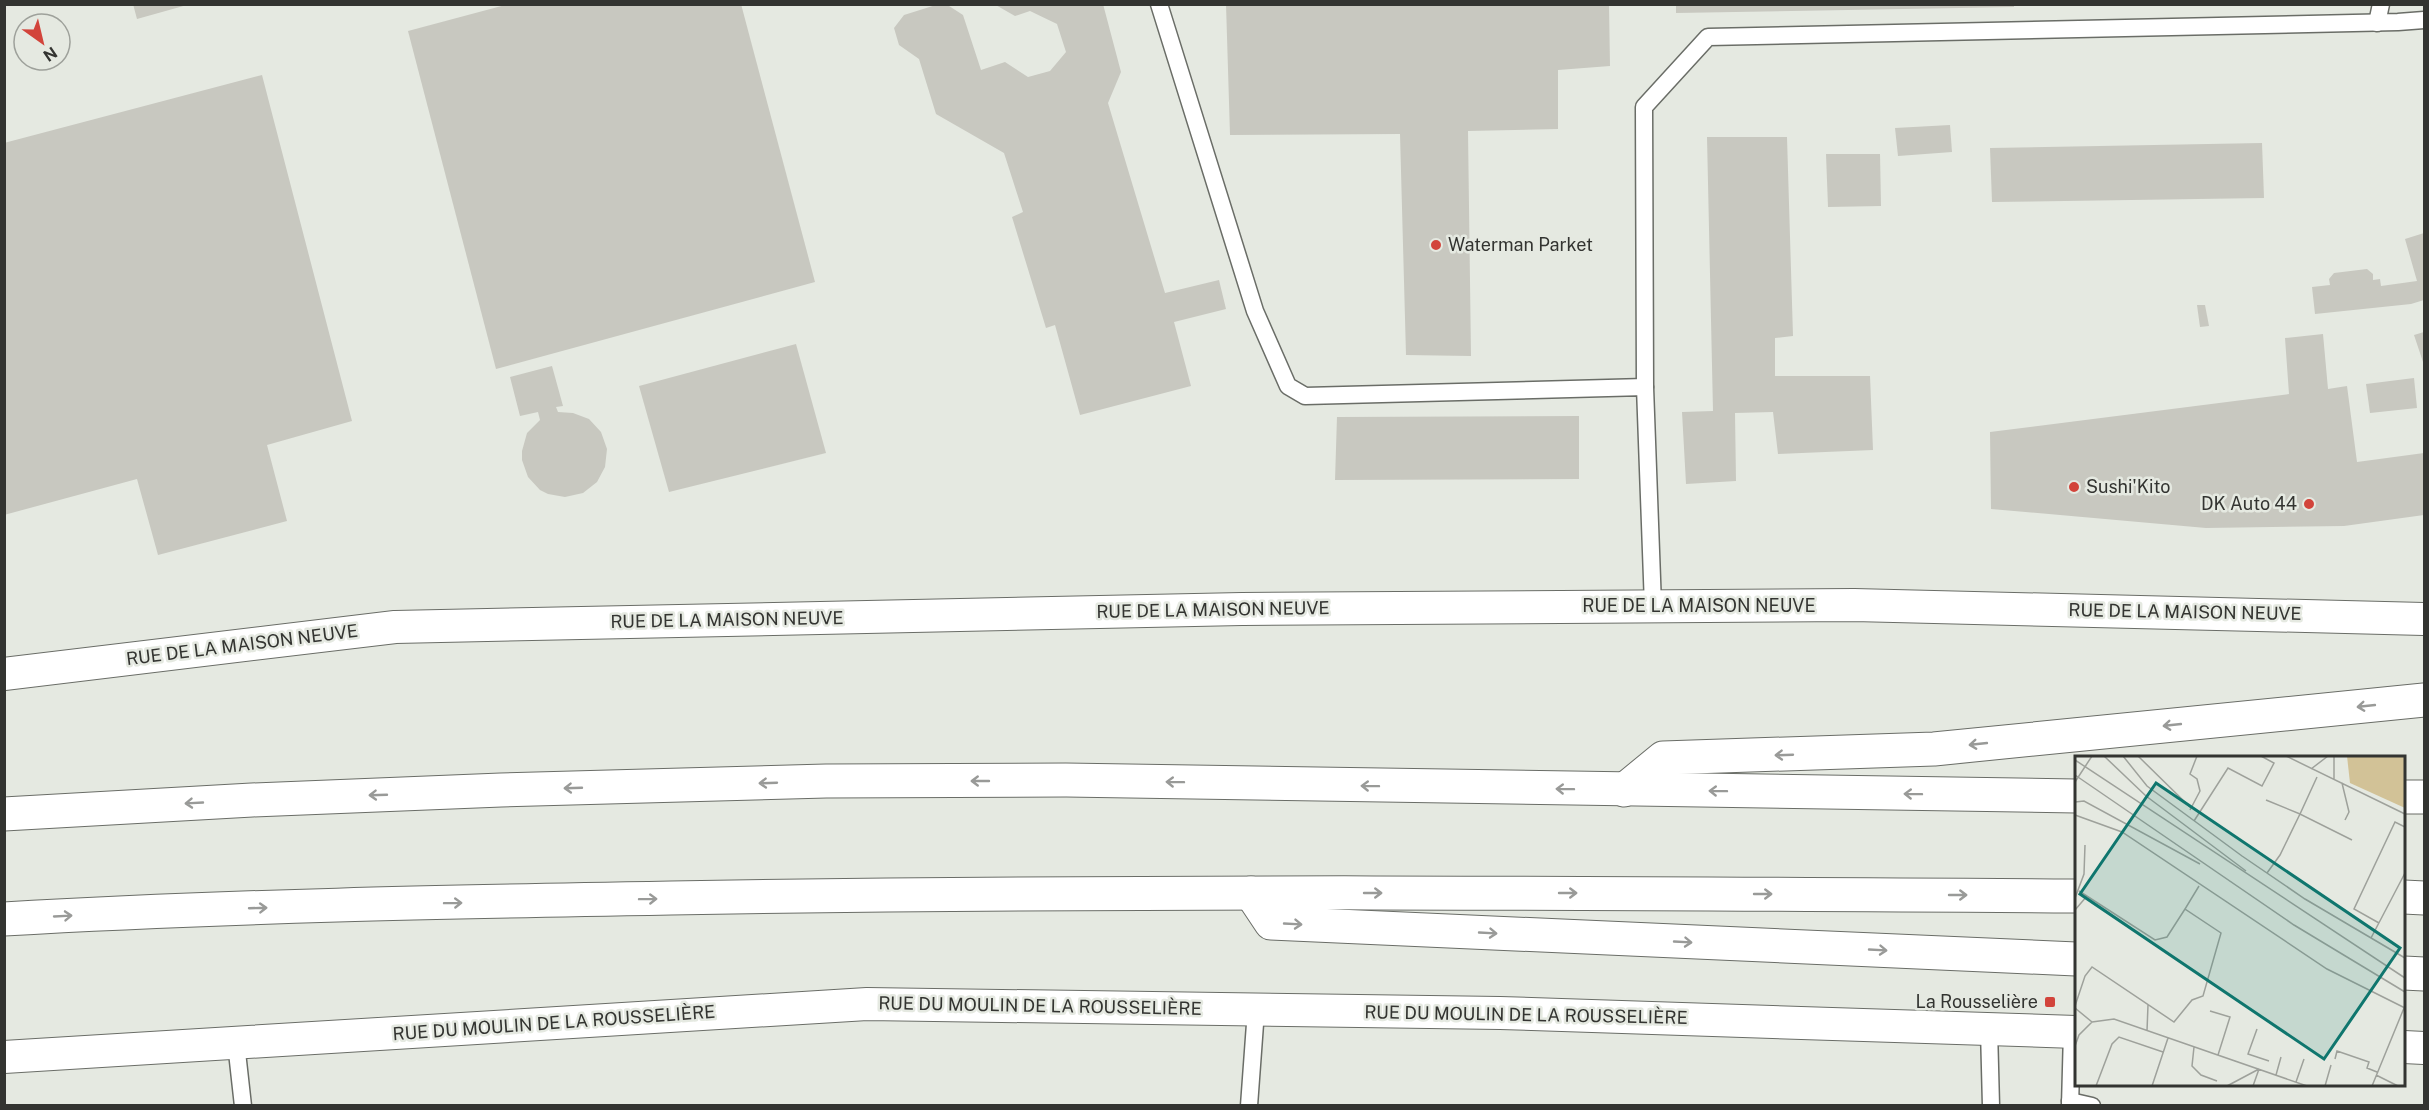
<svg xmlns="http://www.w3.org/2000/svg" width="2429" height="1110" viewBox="0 0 2429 1110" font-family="'Public Sans',sans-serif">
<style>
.building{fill:#c8c8c0}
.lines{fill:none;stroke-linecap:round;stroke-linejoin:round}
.service-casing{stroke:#6a6d67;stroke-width:19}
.minor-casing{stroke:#6a6d67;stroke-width:34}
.trunk-casing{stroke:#6a6d67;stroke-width:35}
.service{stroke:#fff;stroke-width:16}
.minor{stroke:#fff;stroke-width:32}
.trunk{stroke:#fff;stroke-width:33}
.oneway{stroke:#999a98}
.poi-dot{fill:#d2443b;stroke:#e5e9e1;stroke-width:2}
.labels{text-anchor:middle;stroke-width:5;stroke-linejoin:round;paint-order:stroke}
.poi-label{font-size:18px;fill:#333431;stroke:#e5e9e1;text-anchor:start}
.street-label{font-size:18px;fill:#333431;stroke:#e5e9e1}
.inset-road{fill:none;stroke:#9ea19b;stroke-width:1.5}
.view{fill:#0f766e;fill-opacity:0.15;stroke:#0f766e;stroke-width:3}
.inset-edge{fill:none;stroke:#333431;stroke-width:3}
</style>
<rect width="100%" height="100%" fill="#e5e9e1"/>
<!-- building -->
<g class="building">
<path d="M133 4H187V5L137 19Z"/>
<path d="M509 4H741L815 282 496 369 408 31Z"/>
<path d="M939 4H946L963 15 981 70 1005 62 1028 77 1050 71 1066 52 1057 24 1030 11 1015 16 994 4H1103L1121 72 1108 103 1165 293 1219 280 1226 309 1174 322 1191 386 1080 415 1055 325 1046 328 1012 217 1023 212 1004 153 936 114 919 59 899 45 894 28 904 15Z"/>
<path d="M1226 4H1609L1610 66 1558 70V129L1468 131 1471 356 1406 355 1400 134 1230 135Z"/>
<path d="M1676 4H2014V7L1676 13Z"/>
<path d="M262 75 352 421 267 445 287 521 158 555 137 479 4 515V143Z"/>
<path d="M1950 125 1952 152 1898 156 1895 128Z"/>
<path d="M1707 137H1787L1793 336 1775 338V376H1870L1873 450 1778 454 1773 412 1735 413 1736 481 1686 484 1682 412 1713 411Z"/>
<path d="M2262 143 2264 198 1992 202 1990 148Z"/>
<path d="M1826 154H1880L1881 206 1828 207Z"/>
<path d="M2424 233V300L2411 304 2315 314 2312 287 2330 285 2329 279 2334 273 2367 269 2373 274V280L2380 279 2381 286 2417 281 2405 239Z"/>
<path d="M2197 305H2205L2209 326 2200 327Z"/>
<path d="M2424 332V365L2414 335Z"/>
<path d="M2323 334 2328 389 2347 386 2357 462 2424 453V515L2344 526 2206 528 1991 509 1990 432 2289 394 2285 338Z"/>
<path d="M796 344 826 453 669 492 639 386Z"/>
<path d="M552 366 563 406 556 407 558 412 573 413 589 419 601 432 607 449 605 467 597 482 583 493 565 497 548 494 540 490 528 477 522 460V451L527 433 540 420 538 412 520 416 510 377Z"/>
<path d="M2414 378 2417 408 2370 413 2366 384Z"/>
<path d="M1579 416V479L1335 480 1337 417Z"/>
</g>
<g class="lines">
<defs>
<g id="service">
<path d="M1159 4 1255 311 1288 386 1305 396 1645 387 1653 606"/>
<path d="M2377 23 2381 4"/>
<path d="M1645 387 1644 107 1708 37 2398 22 2424 20"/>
<path d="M1989 1029 1991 1106"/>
<path d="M236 1043 243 1106"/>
<path d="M2070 1101 2092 1106"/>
<path d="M1249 1106 1256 1010"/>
<path d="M2070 1106 2072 1032"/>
</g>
<g id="minor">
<path d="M4 674 395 627 1242 609 1854 605 2424 619"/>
<path d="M2404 1047 2424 1048"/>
<path d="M4 1057 867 1004 1500 1013 2076 1032"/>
</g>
<g id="trunk">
<path d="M1624 790 1663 758 1934 749 2424 700"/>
<path d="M2404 797H2424"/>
<path d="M4 814 252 800 501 790 826 781 1066 780 2076 796"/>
<path d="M1251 893 1271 923 2076 959"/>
<path d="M2404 897 2424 898"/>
<path d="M4 919C226 906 448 902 671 898 1139 890 1608 893 2076 896"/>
<path d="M2404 973 2424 974"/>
</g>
</defs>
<!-- service casing -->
<use href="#service" class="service-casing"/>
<!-- minor casing -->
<use href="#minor" class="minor-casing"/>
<!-- trunk casing -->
<use href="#trunk" class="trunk-casing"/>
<!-- service -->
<use href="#service" class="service"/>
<!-- minor -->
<use href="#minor" class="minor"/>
<!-- trunk -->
<use href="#trunk" class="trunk"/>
</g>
<!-- one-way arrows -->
<defs><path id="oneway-shaft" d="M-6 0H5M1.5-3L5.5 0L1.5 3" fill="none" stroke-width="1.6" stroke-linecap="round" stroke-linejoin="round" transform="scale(1.5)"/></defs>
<g class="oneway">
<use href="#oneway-shaft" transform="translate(2366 706) rotate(174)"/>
<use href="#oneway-shaft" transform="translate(2172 725) rotate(174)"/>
<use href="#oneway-shaft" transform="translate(1978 744) rotate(174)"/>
<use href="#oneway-shaft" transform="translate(1784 755) rotate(178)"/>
<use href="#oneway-shaft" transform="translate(980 781) rotate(180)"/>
<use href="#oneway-shaft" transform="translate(1175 782) rotate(-179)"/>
<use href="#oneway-shaft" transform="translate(768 783) rotate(178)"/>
<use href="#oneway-shaft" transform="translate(1370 786) rotate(-179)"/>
<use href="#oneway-shaft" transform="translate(573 788) rotate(178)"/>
<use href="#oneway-shaft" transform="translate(1565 789) rotate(-179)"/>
<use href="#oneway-shaft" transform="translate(1718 791) rotate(-179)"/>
<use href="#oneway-shaft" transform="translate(1913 794) rotate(-179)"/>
<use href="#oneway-shaft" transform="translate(378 795) rotate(178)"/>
<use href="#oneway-shaft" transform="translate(194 803) rotate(177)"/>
<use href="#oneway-shaft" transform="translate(1373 893)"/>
<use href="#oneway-shaft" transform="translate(1568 893)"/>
<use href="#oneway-shaft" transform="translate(1763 894)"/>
<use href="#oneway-shaft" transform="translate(1958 895)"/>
<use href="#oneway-shaft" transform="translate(648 899) rotate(-1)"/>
<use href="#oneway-shaft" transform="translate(453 903) rotate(-1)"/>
<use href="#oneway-shaft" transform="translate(258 908) rotate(-2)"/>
<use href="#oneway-shaft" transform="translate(63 916) rotate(-3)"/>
<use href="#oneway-shaft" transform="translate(1293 924) rotate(3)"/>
<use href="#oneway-shaft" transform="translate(1488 933) rotate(3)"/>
<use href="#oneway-shaft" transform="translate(1683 942) rotate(3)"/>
<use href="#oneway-shaft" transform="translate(1878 950) rotate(3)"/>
</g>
<!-- markers -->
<g class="poi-dot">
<circle cx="1436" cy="245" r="6"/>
<circle cx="2074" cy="487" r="6"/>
<circle cx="2309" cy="504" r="6"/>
<rect x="2044" y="996" width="12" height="12" rx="3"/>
</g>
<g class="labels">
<!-- poi labels -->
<g class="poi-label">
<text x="1448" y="251">Waterman Parket</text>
<text x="2086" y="493">Sushi'Kito</text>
<text x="2297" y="510" text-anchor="end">DK Auto 44</text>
<text x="2038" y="1008" text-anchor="end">La Rousselière</text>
</g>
<!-- street labels -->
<g class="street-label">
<text x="1699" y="612">RUE DE LA MAISON NEUVE</text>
<text transform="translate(1213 610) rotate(-1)" y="6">RUE DE LA MAISON NEUVE</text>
<text transform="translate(2185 612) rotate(1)" y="6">RUE DE LA MAISON NEUVE</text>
<text transform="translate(727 620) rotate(-1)" y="6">RUE DE LA MAISON NEUVE</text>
<text transform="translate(242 645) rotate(-7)" y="6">RUE DE LA MAISON NEUVE</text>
<text transform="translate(1040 1006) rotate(1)" y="6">RUE DU MOULIN DE LA ROUSSELIÈRE</text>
<text transform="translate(1526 1015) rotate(1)" y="6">RUE DU MOULIN DE LA ROUSSELIÈRE</text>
<text transform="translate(554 1023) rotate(-4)" y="6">RUE DU MOULIN DE LA ROUSSELIÈRE</text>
</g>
</g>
<!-- overview -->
<g transform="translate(2075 756)">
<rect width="330" height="330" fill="#e5e9e1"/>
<path d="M272 0H330V52L275 27Z" fill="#d2c297"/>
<path class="inset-road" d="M29 0 71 40 171 115M48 0 72 30 167 100 230 143 330 202M63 0 116 52M211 0 330 58M0 4 330 222M236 13 253 0M0 19 219 169 330 236M259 23V0M0 26 17 0M267 27 274 56 270 64M191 44 225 58 242 21M0 46 9 45 125 108M115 54 125 35 122 23 115 18 122 0M0 59 47 76 252 213 330 252M119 65 153 12 187 30 199 7 186 0M192 117 205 99 225 58 277 84M4 135 80 184 92 181 110 153M0 142 9 118 10 89M0 154 12 140M304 167 279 153 320 66 330 71M296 182 330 117M0 250 10 220 17 211 99 266 117 244 128 240 146 177 110 153 124 130M0 252 17 266M135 255 155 261 143 299M17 266 39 263 232 330M182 273 173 298 194 305M72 275 73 249M0 290 4 279 17 266M119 291 117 310 126 319 142 325M260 303 262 295 294 306 292 312 302 316M201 319 206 301M301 319 323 330M221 326 229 303M21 330 37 288 44 281 88 296M77 330 93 282M152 330 184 313M178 330 184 313M250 330 256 309M297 330 329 252"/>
<path class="view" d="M81 27 325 192 249 303 5 138Z"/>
<rect width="330" height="330" class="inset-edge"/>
</g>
<!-- border -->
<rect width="2429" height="1110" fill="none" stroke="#333431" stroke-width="12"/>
<!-- north arrow -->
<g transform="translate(42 42) rotate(146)"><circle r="28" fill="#e5e9e1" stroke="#9ea19b" stroke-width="1.5"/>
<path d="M0-4.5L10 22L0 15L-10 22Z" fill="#d2443b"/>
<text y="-9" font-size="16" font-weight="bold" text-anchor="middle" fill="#333431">N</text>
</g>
</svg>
